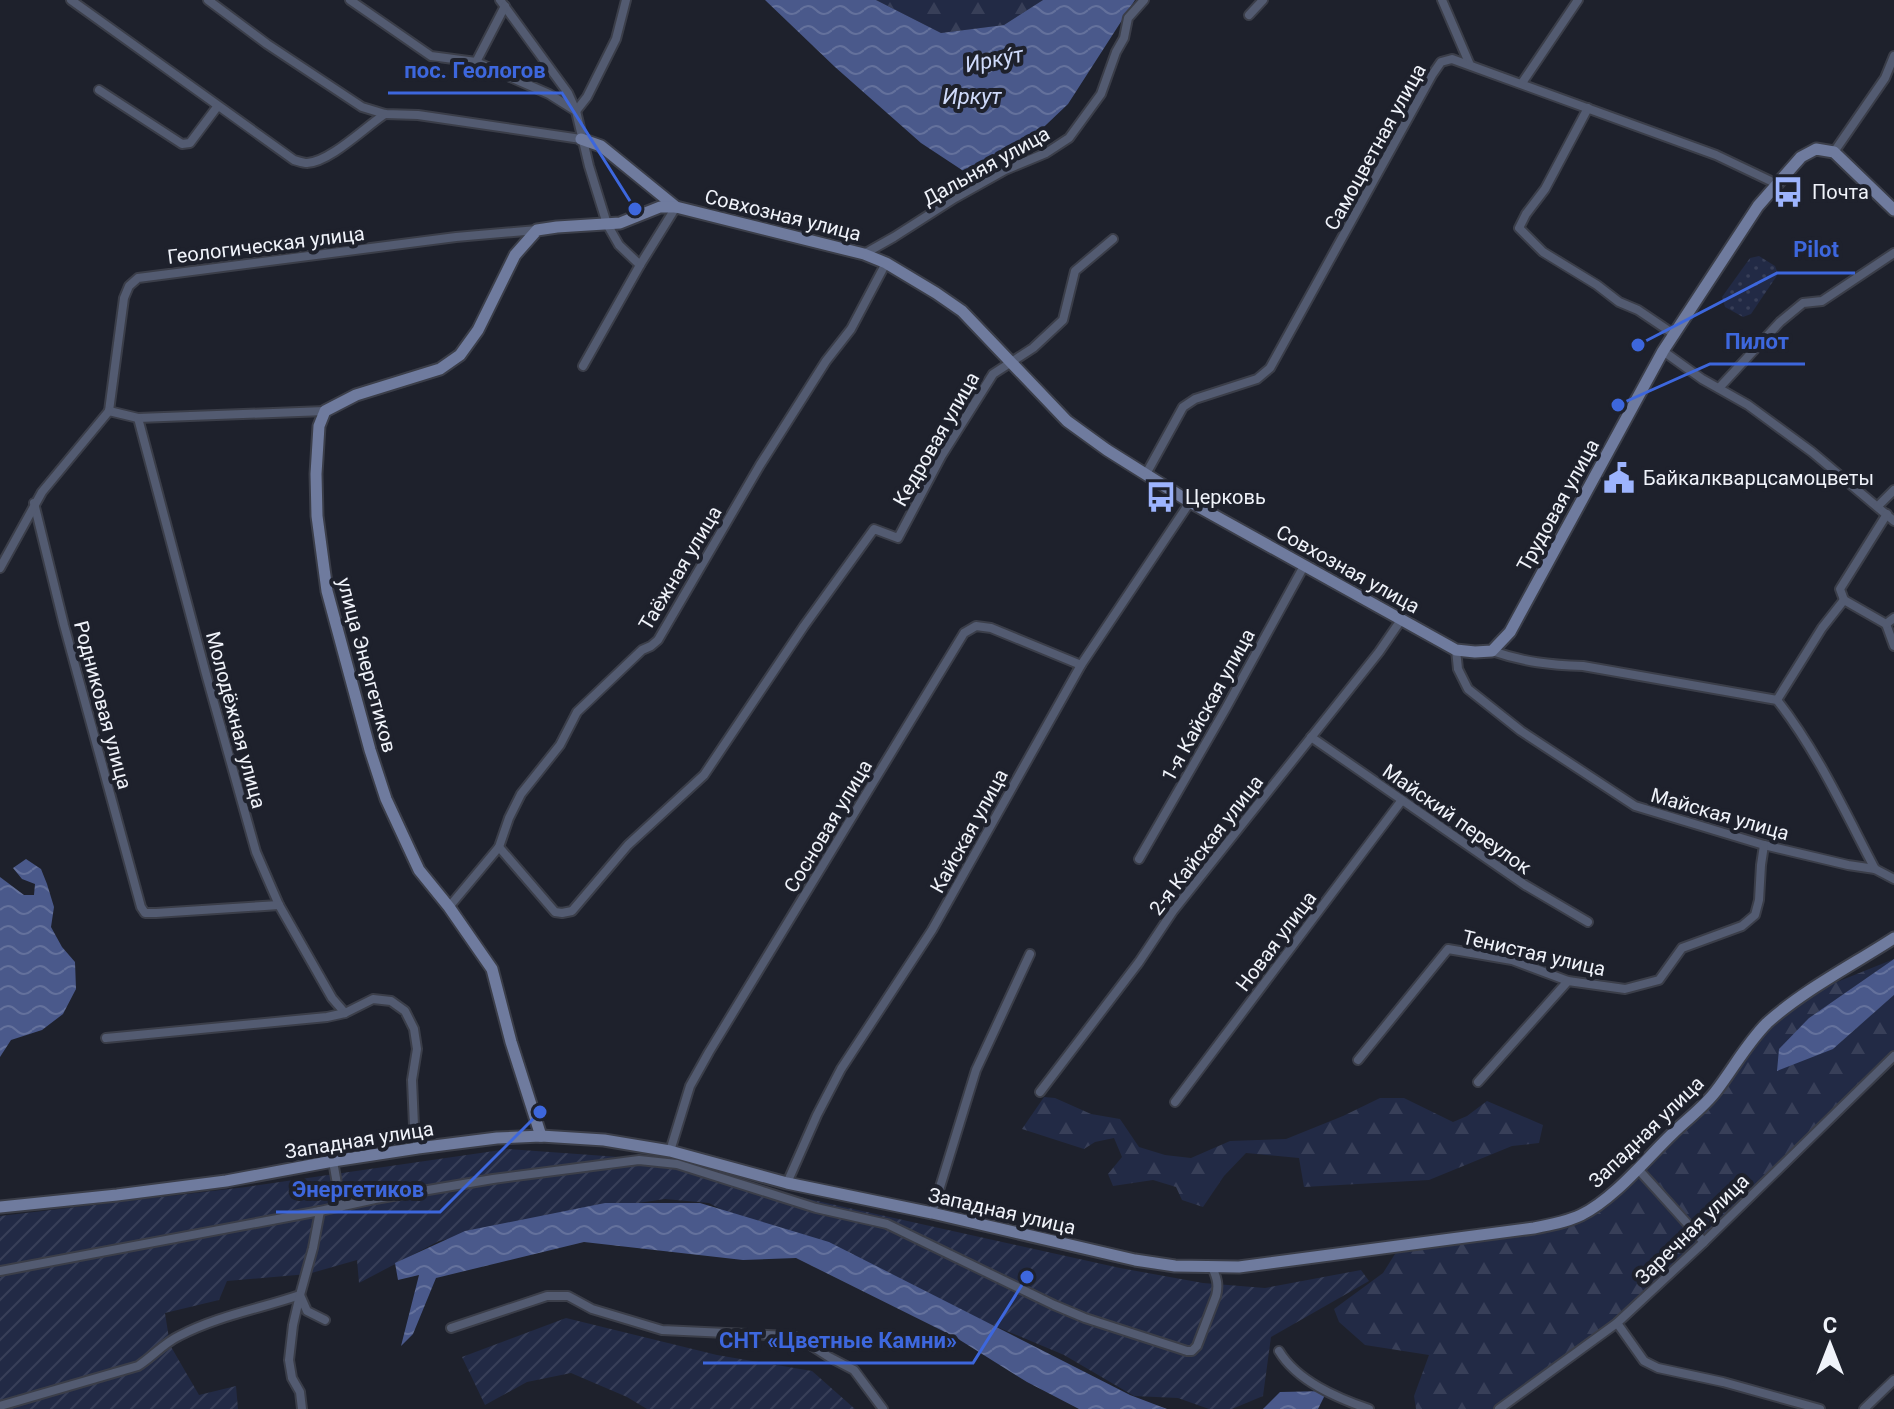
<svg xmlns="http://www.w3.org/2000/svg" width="1894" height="1409" viewBox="0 0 1894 1409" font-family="Roboto,sans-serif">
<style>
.forest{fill:url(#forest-firs)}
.park{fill:url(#park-dots)}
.garden{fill:url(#garden-furrows)}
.water{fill:url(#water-waves)}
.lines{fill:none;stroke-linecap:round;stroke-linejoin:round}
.street-casing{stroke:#3b3e49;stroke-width:12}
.secondary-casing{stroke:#3b3e49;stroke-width:15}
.street{stroke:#535b71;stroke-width:8}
.secondary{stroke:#6f7b9e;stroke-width:11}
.labels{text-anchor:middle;stroke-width:8;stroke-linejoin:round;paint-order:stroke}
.street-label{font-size:20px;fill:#f0f3fa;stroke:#1e212c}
.poi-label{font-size:20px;fill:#f0f3fa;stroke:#1e212c;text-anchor:start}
.water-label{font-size:22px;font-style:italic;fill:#d0dbfb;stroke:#1e212c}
.leader{fill:none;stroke:#3d67dd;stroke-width:3}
.callout-dot{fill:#3d67dd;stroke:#1e212c;stroke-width:3}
.callout-label{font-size:22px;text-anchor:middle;font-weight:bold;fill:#3d67dd;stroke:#1e212c;stroke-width:8;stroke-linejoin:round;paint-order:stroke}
</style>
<defs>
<pattern id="forest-firs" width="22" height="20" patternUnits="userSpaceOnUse" patternTransform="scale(2)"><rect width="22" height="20" fill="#222a45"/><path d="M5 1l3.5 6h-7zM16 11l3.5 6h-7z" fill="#383f58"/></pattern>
<pattern id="park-dots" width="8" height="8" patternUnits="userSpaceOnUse" patternTransform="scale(2)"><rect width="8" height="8" fill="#222a45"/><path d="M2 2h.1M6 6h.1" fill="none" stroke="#383f58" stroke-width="1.8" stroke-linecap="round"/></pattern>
<pattern id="garden-furrows" width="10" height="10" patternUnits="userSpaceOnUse" patternTransform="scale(2)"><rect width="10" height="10" fill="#222a45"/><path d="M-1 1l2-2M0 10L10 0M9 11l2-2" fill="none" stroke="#383f58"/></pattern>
<pattern id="water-waves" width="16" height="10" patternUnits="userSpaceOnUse" patternTransform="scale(2)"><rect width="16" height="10" fill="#4a598b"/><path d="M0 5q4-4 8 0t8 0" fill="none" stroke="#64719c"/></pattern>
</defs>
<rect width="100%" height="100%" fill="#1e212c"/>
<!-- forest -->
<g class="forest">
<path d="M876 0H1043L1004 25 941 33Z"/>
<path d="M1894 959 1809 1018 1833 1049 1894 995V1056L1617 1323 1499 1409H1416L1414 1396 1429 1355 1365 1345 1339 1322 1334 1309 1383 1273 1400 1246 1583 1214 1700 1107 1753 1039 1807 994Z"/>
<path d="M1044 1097 1055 1098 1091 1114 1120 1119 1139 1147 1165 1155 1191 1158 1230 1141 1286 1139 1343 1116 1380 1098H1404L1453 1122 1467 1116 1487 1101 1543 1125 1539 1143 1512 1146 1429 1180 1304 1187 1299 1158 1246 1153 1224 1176 1203 1207 1182 1200 1176 1187 1153 1180 1113 1186 1108 1174 1122 1157 1114 1138 1095 1142 1084 1149 1022 1129Z"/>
</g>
<!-- park -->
<path class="park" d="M1759 256 1775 266 1778 274 1751 314 1743 317 1725 307 1722 297 1750 258Z"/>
<!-- garden -->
<g class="garden">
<path d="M508 1149 661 1160 768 1190 1120 1268 1203 1283 1265 1288 1361 1270 1369 1281 1271 1337 1263 1396 1232 1409H1209L1178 1398 1134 1396 1064 1355 731 1215 709 1203 665 1199 545 1217 439 1241 359 1283 357 1260 308 1274 227 1281 219 1300 165 1313 170 1345 199 1395 236 1386 238 1409H0V1216L246 1187Z"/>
<path d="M566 1318 717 1355 812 1371 855 1409H647L627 1397 571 1373 527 1382 485 1405 462 1357Z"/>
</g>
<!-- water -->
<g class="water">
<path d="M765 0H876L941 33 1004 25 1043 0H1135L1068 104 1026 144 965 172 921 143 835 67Z"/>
<path d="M26 859 41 869 47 884 54 907 51 927 62 947 75 962 76 989 63 1014 42 1030 11 1040 0 1057V877L24 895H34L35 884 22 879 13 868Z"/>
<path d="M1894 959V995L1833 1049 1777 1071 1779 1049 1809 1018Z"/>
<path d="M605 1203H700L829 1242 1130 1395 1167 1409H1079L1027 1382 955 1337 796 1258 743 1260 584 1242 436 1278 413 1334 401 1346 419 1275 398 1280 395 1263 465 1231Z"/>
<path d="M1327 1391 1318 1409H1263L1280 1392Z"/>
</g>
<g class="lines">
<defs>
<g id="street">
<path d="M71 0 294 160C298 161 303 163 307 163 330 162 365 127 385 114"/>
<path d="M208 0 267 44 362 107 385 114 418 115 581 139"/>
<path d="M350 0 431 56 476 62 549 94 576 111 587 97 616 39 626 0"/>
<path d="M500 0 568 93 576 111 589 166 607 224 619 245 640 265"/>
<path d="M1442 0 1470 65"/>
<path d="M1249 15 1263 0"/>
<path d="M476 62 505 6"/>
<path d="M1522 83 1578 0"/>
<path d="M99 90 182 144 190 143 217 107"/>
<path d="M1588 108 1545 189 1526 214 1519 228 1543 252 1597 285 1619 302 1638 310 1675 335"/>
<path d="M1834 152 1885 78 1894 56"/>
<path d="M864 254 894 237 955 198 1005 170 1046 153 1069 138 1101 94 1116 52 1124 38 1128 18 1144 0"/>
<path d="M1663 351 1702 379 1748 405 1812 452 1894 521"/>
<path d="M583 366 640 265 676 207"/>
<path d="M1719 388 1780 322 1803 303 1822 301 1894 253"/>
<path d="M109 411 124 298 129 286 138 278 456 237 537 230"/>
<path d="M109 411 138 418 325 411"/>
<path d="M138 418 206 674 256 852 279 905 332 998 345 1013"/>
<path d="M1146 474 1183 407 1195 399 1257 379 1270 368 1432 75 1441 62 1452 59 1716 155 1777 184"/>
<path d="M34 503 64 625 141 907 145 913H156L279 905"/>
<path d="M1878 506 1894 490"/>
<path d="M0 568 42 492 109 411"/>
<path d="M1844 600 1840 589 1887 514"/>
<path d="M1886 624 1894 646"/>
<path d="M1456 650 1458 669 1468 689 1521 731 1635 806 1764 845 1848 865 1875 869 1894 879"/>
<path d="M1492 651C1524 662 1550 665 1583 666L1777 700C1817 751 1845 812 1875 869"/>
<path d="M1777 700 1822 628 1844 600 1886 624 1894 618"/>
<path d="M1311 737 1525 885 1588 922"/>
<path d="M499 847 555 912 562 913 572 911 628 845 704 775 804 626 874 529 898 538 942 455 993 374 1033 348 1063 320 1075 271 1113 239"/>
<path d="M1139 859 1226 708 1304 566"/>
<path d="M449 907 499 847 509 818 521 794 560 745 577 712 642 650 651 646 658 640 760 465 826 361 851 329 886 263"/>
<path d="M106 1038 327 1017 345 1013 373 999 391 1001 405 1011 414 1029 417 1049 412 1080 414 1126 418 1148"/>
<path d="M1358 1060 1448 949 1512 960 1568 981 1625 989 1659 980 1682 948 1742 926 1755 915 1759 900 1761 865 1764 845"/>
<path d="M1478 1082 1568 981"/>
<path d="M1040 1092 1139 962 1173 911 1379 652 1401 620"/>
<path d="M1175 1102 1402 800"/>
<path d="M670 1151 690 1086 709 1052 964 633 976 626 991 628 1081 665"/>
<path d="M333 1161 341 1207"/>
<path d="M1638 1169 1704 1242"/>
<path d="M787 1183 817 1115 841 1069 932 930 1081 665 1190 502"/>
<path d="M932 1213 976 1070 1030 954"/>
<path d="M0 1271 320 1211 375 1199 493 1179 639 1160 677 1164 816 1208 887 1224 1054 1305 1085 1318 1187 1351H1192L1197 1346 1216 1296C1219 1285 1217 1278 1212 1267"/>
<path d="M1617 1323 1644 1361 1658 1368 1723 1382 1820 1409"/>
<path d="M451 1328 547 1296H568L592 1309 662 1330 791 1336 801 1339 829 1357 854 1370 883 1409"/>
<path d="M1279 1351C1297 1381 1337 1398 1369 1409"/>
<path d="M0 1406 138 1366C152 1357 164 1343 179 1336 217 1316 259 1309 300 1295L313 1248 320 1211"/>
<path d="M302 1409 300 1392 292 1378 289 1360 293 1325 300 1295 307 1311 325 1320"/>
<path d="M1499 1409 1617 1323 1704 1242 1894 1056"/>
<path d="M1864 1409 1894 1380"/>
</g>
<g id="secondary">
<path d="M581 139 601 146 676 207 864 254 886 263 936 293 962 311 1067 421 1107 450 1190 502 1456 650 1475 652 1492 651 1510 632 1663 351 1758 206 1801 157 1816 149 1834 152 1894 210"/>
<path d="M541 1136 511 1042 492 969 449 907 419 870 386 799 370 750 327 591 317 516 316 474 319 426 325 411 356 395 440 369 460 355 478 330 515 255 537 230 557 227 620 223 660 207H676"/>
<path d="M0 1207 117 1195 226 1181 333 1161 418 1148 497 1138 541 1136 604 1140 670 1151 787 1183 932 1213 1135 1260 1175 1266 1239 1267 1534 1228C1550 1225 1566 1222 1581 1215 1614 1199 1646 1159 1672 1134 1686 1120 1704 1107 1716 1091 1733 1069 1747 1043 1767 1023 1802 991 1854 964 1894 938"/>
</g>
</defs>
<!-- street casing -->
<use href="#street" class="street-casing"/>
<!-- secondary casing -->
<use href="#secondary" class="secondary-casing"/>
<!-- street -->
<use href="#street" class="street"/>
<!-- secondary -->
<use href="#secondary" class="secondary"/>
</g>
<!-- icons -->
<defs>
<symbol id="bus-bare" viewBox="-9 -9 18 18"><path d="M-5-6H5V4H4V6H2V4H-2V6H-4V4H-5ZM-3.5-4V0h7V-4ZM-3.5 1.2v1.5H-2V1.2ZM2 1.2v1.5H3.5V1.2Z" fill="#9db4fd" stroke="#1e212c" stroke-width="2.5" paint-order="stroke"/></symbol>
<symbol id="civic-bare" viewBox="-9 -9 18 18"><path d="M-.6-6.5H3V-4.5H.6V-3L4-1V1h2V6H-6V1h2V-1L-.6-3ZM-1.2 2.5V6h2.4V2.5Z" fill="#9db4fd" stroke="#1e212c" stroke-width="2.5" paint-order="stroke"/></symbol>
</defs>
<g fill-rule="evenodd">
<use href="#bus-bare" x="1766" y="170" width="44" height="44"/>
<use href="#civic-bare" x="1597" y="456" width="44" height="44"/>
<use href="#bus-bare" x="1139" y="475" width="44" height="44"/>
</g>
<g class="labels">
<!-- street labels -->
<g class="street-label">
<text transform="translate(1375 147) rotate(-61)" y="7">Самоцветная улица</text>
<text transform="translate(986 166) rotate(-29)" y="7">Дальняя улица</text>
<text transform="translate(783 215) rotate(14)" y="7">Совхозная улица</text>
<text transform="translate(266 245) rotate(-7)" y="7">Геологическая улица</text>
<text transform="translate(936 439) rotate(-60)" y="7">Кедровая улица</text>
<text transform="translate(1558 505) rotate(-61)" y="7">Трудовая улица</text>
<text transform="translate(680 568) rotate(-59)" y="7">Таёжная улица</text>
<text transform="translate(1348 569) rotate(29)" y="7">Совхозная улица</text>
<text transform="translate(367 665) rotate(75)" y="7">улица Энергетиков</text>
<text transform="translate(103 705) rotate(75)" y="7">Родниковая улица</text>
<text transform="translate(1208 705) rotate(-61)" y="7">1-я Кайская улица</text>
<text transform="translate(236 720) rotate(75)" y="7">Молодёжная улица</text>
<text transform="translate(1720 814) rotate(16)" y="7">Майская улица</text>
<text transform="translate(1457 819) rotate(35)" y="7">Майский переулок</text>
<text transform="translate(828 826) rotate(-59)" y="7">Сосновая улица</text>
<text transform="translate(969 831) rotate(-61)" y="7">Кайская улица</text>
<text transform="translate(1206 845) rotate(-52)" y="7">2-я Кайская улица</text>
<text transform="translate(1276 941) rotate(-53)" y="7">Новая улица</text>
<text transform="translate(1534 953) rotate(13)" y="7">Тенистая улица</text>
<text transform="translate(1646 1132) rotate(-44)" y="7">Западная улица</text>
<text transform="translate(359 1140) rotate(-9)" y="7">Западная улица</text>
<text transform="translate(1002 1211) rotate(13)" y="7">Западная улица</text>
<text transform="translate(1692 1229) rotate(-44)" y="7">Заречная улица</text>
</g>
<!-- poi labels -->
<g class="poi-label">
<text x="1812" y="199">Почта</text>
<text x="1643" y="485">Байкалкварцсамоцветы</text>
<text x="1185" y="504">Церковь</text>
</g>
<!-- water labels -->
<g class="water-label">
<text transform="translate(994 59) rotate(-11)" y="8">Ирку́т</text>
<text x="972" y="104">Иркут</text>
</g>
</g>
<!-- callouts -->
<path class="leader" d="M635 209L562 93H388M1638 345L1777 273H1855M1618 405L1710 364H1805M540 1112L440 1212H276M1027 1277L973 1363H703"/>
<g class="callout-dot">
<circle cx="635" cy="209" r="8"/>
<circle cx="1638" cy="345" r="8"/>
<circle cx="1618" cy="405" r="8"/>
<circle cx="540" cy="1112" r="8"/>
<circle cx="1027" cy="1277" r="8"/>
</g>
<g class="callout-label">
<text x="475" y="78">пос. Геологов</text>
<text x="1816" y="257">Pilot</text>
<text x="1757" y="349">Пилот</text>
<text x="358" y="1197">Энергетиков</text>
<text x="838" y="1348">СНТ «Цветные Камни»</text>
</g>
<!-- north arrow -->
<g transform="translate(1830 1345)" stroke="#1e212c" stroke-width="6" paint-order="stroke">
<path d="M0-6L14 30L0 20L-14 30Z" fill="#f0f3fa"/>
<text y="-12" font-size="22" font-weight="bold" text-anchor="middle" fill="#f0f3fa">С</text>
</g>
</svg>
